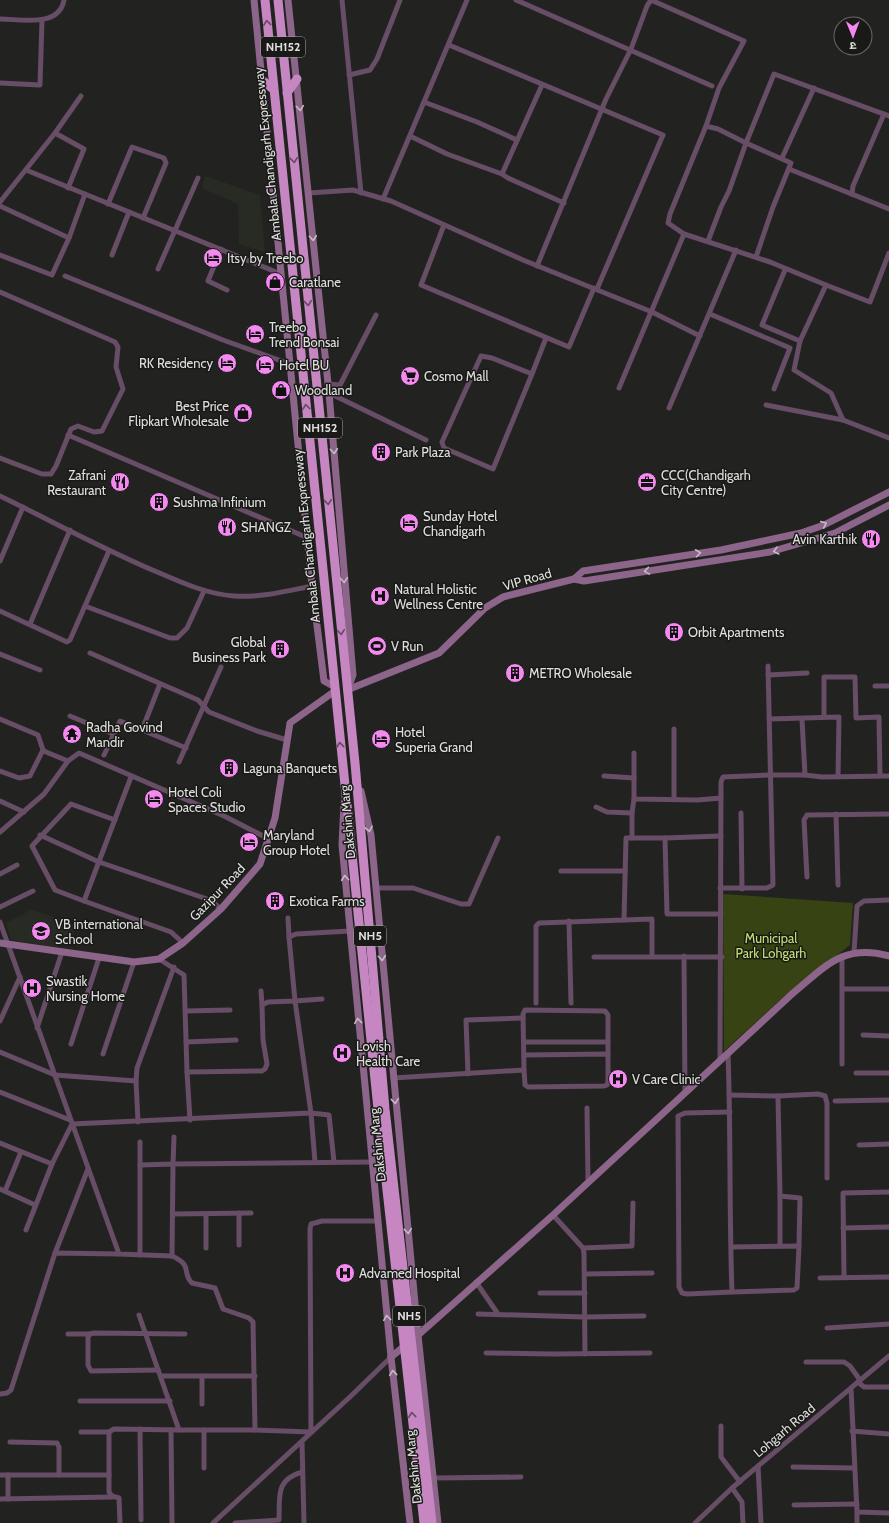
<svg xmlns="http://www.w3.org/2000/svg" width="889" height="1523" viewBox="0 0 889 1523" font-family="Cabin,'Noto Sans Devanagari',sans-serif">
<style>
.built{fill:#282b23}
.green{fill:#374313}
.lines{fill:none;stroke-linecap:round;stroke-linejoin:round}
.street{stroke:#674d65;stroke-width:5}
.secondary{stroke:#8d648a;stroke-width:7}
.highway{stroke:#c586c2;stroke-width:9}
.oneway{stroke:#664b64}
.oneway2{stroke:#c6bbc5}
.labels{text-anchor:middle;stroke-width:3;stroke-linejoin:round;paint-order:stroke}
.shield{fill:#191a17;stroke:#a4a5a2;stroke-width:1}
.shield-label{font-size:12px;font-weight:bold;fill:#dfe0de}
.street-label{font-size:13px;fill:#dfe0de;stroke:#191a17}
.poi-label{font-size:13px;fill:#dfe0de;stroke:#191a17;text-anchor:start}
.park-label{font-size:13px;fill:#c2e072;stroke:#191a17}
</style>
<rect width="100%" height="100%" fill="#222321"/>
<!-- built -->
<g class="built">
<path d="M205 176 260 195 265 252 239 244 238 204 202 188Z"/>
<path d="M30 909 77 925 69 940 61 938 57 948 11 940 6 923 24 914Z"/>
</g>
<!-- green -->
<path class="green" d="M723 894 853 903 850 945 780 1000 724 1051Z"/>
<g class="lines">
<!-- street -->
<g class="street">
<path d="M342 0 361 193"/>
<path d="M516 0 712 86"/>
<path d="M651 0 744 41 719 88 706 126"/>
<path d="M0 19C21 19 59 28 64 0"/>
<path d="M449 45 663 135 597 289"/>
<path d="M349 75 370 70 377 59 400 0"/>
<path d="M0 83 40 85 42 20"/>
<path d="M424 102 477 122 517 140"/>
<path d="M55 133 84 149 68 188"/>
<path d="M410 136 447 154 502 174 508 178 564 203"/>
<path d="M782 158 814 88"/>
<path d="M789 169 889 209"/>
<path d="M26 170 281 274"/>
<path d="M502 174 542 85"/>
<path d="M309 193 353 190 391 201 523 260 652 312 700 336"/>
<path d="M852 194 853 186 884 114"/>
<path d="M383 199 467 0"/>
<path d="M0 202 55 133 81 96"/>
<path d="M108 204 132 147 164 158 166 163 143 218"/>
<path d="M0 206 69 238"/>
<path d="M444 225 421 285 569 347 594 288"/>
<path d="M684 234 668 223 670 214 706 126 718 129 746 143 729 191 721 207 708 241"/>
<path d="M221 249 208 281 227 290"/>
<path d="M0 255 52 275 69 238 85 194"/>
<path d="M112 255 129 212"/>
<path d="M756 257 773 207 791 163 746 143 774 74 889 116"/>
<path d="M537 266 606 99 631 49 647 6 651 0"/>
<path d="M158 269 198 178"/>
<path d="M785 270 762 325 800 341"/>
<path d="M65 276 223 340 290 364"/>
<path d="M826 285 870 302 889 253"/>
<path d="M0 292 115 342 118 347 116 367 123 389 102 431 94 432 78 426 71 429 56 466 51 474H42L0 458"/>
<path d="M710 314 790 348 774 389"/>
<path d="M532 374 493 469 444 448 442 442 481 356 492 358 532 374 546 338"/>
<path d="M328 384 340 385 376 315"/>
<path d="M619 388 684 234 770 262 826 285 800 341 794 370 831 393 843 420"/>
<path d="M329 393 426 440"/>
<path d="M766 405 843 420 889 438"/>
<path d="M669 408 736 250"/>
<path d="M68 435 308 538"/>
<path d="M0 496C54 522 106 551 162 574 185 584 208 594 234 596 260 598 287 591 312 586"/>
<path d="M0 561 23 507"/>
<path d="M85 606 170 638H177L187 628 204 591"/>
<path d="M0 611 67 642 70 640 109 551"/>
<path d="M30 624 70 530"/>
<path d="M90 653 198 700 209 712 257 731 287 740"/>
<path d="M0 654 40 670"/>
<path d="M768 675 807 673"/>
<path d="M875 686H889"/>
<path d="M70 716 113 734"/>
<path d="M824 716V677H855L856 718 879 717 880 776"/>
<path d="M0 719 38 735 43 750 46 752 68 761 79 753 224 816 269 839"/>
<path d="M769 719 839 717 838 777"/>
<path d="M802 719 805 775"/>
<path d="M674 729V799"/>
<path d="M142 730 160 684"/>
<path d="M634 753V799L697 800 721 798"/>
<path d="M104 755 120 721 186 748"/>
<path d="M179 762 221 667"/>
<path d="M0 771 19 778 30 776 43 750"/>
<path d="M604 776 634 778"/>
<path d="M131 777 84 901 171 932 183 943"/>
<path d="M0 801 24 812"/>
<path d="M596 807 607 812 632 813 634 799"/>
<path d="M741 813 742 889"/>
<path d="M836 814 838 885"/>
<path d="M0 832 44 794 68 761"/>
<path d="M40 835 99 862 210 900 221 909"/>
<path d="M632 838V813"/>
<path d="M665 838 721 836"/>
<path d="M561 871H625"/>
<path d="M0 874 17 865"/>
<path d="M807 877 804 820 807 815 889 814"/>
<path d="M376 888H413L461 904H469L498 838"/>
<path d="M720 888H767L773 885 768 666"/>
<path d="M84 901 55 890 32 846 71 804 115 820"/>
<path d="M0 907 33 891"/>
<path d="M288 918 289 937"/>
<path d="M624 920 652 919V956"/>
<path d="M569 921 571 1003"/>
<path d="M0 922 119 1254 172 1256C194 1266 181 1272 192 1283L215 1288 223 1309 249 1318 253 1322 255 1430 311 1432 310 1229 311 1224 322 1221H378"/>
<path d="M854 952 857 906 864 901 889 900"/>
<path d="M684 956 685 1094"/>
<path d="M594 957H722"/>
<path d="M159 959 184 975 187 1072 262 1071 265 1069 267 1064 263 1040 262 1005 268 1002 295 1001 289 937 296 934 350 931"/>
<path d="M843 989H889"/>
<path d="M261 991 262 1005"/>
<path d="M536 1003V926L539 923 624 920 626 838H665L667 914H721"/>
<path d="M185 1011 230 1010"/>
<path d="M0 1021 20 977"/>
<path d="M37 1028 62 952"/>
<path d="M863 1035 889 1036"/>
<path d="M186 1042 236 1040"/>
<path d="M524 1042H608V1054"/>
<path d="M71 1044 99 958"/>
<path d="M0 1052 55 1075 136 1081"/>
<path d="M728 1053C731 1133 729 1213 732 1292L794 1290 797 1288 799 1246 731 1247"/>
<path d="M103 1054 134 962"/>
<path d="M720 1060 721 782 723 777 770 775H805L822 777 889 776"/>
<path d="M842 1064V956"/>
<path d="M524 1070 525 1085 528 1087 604 1086 607 1085 608 1082V1054L525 1055"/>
<path d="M187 1072 190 1120"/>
<path d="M856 1073H889"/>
<path d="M468 1074 466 1020 523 1018"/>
<path d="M393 1078 524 1070 523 1014 525 1010 605 1011 608 1015V1042"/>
<path d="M0 1092 70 1120"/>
<path d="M729 1095 778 1096 818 1094 825 1096 827 1103V1178"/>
<path d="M778 1096 780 1196 800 1198 799 1246"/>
<path d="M835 1101 889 1100"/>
<path d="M587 1108 588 1182"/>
<path d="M730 1112 685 1113 678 1116 679 1287 682 1293 687 1294 732 1292"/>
<path d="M138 1122 136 1081 137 1068 174 967"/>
<path d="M174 1137 173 1164 372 1162"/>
<path d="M140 1142V1165"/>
<path d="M0 1143 52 1164"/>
<path d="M859 1145 889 1144"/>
<path d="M315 1162 311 1113 329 1115 334 1162"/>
<path d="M0 1189 35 1205"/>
<path d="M5 1191 21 1152"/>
<path d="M780 1196V1246"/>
<path d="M239 1213V1245"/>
<path d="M173 1214 251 1213"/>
<path d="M206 1214V1248"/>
<path d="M553 1215 583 1248 584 1253 585 1354"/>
<path d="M843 1228 889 1227"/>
<path d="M26 1230 52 1164 72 1124 311 1113 295 1001 322 999"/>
<path d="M583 1248 632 1246 633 1203"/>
<path d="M55 1253 88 1169"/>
<path d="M140 1255V1165L173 1164 172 1256"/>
<path d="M585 1274 652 1273"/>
<path d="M844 1277 843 1193 889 1192"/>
<path d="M820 1278 889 1277"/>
<path d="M476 1282 498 1314"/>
<path d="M540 1293H585"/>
<path d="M478 1314 585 1317 644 1316"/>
<path d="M139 1315 179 1430H255"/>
<path d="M827 1328 889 1324"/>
<path d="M68 1334H90"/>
<path d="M486 1353 553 1354 650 1353"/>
<path d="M806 1362H844L850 1366 860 1380"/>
<path d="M158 1370 91 1371 88 1365V1337L90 1334 94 1333 185 1334"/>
<path d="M161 1376H255"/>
<path d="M858 1382 864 1387H889"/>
<path d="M851 1388 857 1512 889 1513"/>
<path d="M0 1394 7 1393 11 1390 55 1253 119 1254"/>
<path d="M80 1401H170"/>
<path d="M202 1404V1376"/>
<path d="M721 1426V1457L740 1482"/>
<path d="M140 1429 141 1520"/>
<path d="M171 1430 172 1523"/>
<path d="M852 1431 889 1434"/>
<path d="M81 1432H109"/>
<path d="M10 1442 57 1443 59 1447V1475"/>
<path d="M302 1442 304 1523"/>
<path d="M758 1466 761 1523"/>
<path d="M793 1467 854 1468"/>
<path d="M204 1468V1430"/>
<path d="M0 1475H109"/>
<path d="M8 1475V1499"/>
<path d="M433 1478 521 1477"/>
<path d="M732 1488 742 1502 743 1523"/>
<path d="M0 1499 113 1497"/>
<path d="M794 1505 857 1504"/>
<path d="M857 1512V1523"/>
<path d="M120 1523 119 1498 112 1496 109 1492V1432L114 1429 179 1430"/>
<path d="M213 1523 352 1395 391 1357"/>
<path d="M235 1523 279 1520C280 1496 275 1480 302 1472"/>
<path d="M695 1523 732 1488 889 1356"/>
</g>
<!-- secondary -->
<g class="secondary">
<path d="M254 0 312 586 324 681 335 687"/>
<path d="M288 0 329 393 353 675 348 688"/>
<path d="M574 579 584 581 770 552 835 533 889 505"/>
<path d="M347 690 439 653 485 608 503 597 574 579 583 571 721 550 801 533 824 525 889 492"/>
<path d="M361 791 371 835 418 1335 438 1523"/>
<path d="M344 803 342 845 391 1357 410 1523"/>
<path d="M0 943 134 962 159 959 183 943 221 909 260 864 275 818 290 723 335 691"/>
<path d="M416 1337 553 1215 792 994C825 967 843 943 889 956"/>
<path d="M391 1357 407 1344"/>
</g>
<!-- highway -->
<g class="highway">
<path d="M265 0 378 1109 424 1523"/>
<path d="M278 0 355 763 385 1109 432 1523"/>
<path d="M262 80 273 89"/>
<path d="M287 93 297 79"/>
</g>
</g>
<!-- one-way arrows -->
<defs><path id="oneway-chevron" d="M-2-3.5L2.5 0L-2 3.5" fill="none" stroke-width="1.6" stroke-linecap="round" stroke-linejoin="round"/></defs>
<g class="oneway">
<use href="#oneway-chevron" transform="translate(267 23) rotate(-96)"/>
<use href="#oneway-chevron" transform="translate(294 160) rotate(84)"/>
<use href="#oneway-chevron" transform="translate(308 303) rotate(84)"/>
<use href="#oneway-chevron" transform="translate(306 407) rotate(-96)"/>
<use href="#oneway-chevron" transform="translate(328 502) rotate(84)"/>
<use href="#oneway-chevron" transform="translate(341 632) rotate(84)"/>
<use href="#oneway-chevron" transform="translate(340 745) rotate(-96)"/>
<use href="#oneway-chevron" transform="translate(412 1415) rotate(-96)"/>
</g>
<g class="oneway2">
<use href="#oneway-chevron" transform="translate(300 108) rotate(84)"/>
<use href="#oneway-chevron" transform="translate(313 238) rotate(85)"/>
<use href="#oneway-chevron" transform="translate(334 451) rotate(85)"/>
<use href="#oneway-chevron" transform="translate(824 524) rotate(-24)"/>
<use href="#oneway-chevron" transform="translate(776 551) rotate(166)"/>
<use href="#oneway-chevron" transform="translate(698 553) rotate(-7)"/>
<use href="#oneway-chevron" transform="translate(647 571) rotate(171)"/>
<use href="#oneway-chevron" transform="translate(344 580) rotate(85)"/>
<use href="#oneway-chevron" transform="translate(369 829) rotate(78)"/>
<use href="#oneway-chevron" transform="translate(345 878) rotate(-95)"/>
<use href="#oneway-chevron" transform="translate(382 958) rotate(85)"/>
<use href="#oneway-chevron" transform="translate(358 1021) rotate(-96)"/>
<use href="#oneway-chevron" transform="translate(395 1101) rotate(84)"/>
<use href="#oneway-chevron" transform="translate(408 1231) rotate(84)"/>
<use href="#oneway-chevron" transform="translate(387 1318) rotate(-96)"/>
<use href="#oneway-chevron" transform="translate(393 1373) rotate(-96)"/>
</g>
<!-- icons -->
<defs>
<symbol id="hotel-disc" viewBox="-11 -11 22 22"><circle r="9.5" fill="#f489f0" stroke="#191a17"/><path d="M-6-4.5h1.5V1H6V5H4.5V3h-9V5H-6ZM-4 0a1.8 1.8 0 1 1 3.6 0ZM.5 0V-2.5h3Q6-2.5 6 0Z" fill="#111"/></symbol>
<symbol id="shop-disc" viewBox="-11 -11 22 22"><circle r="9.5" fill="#f489f0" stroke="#191a17"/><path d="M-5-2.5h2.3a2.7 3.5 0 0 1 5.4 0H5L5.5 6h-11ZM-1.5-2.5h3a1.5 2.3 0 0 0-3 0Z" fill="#111"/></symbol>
<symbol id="supermarket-disc" viewBox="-11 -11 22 22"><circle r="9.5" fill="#f489f0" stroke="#191a17"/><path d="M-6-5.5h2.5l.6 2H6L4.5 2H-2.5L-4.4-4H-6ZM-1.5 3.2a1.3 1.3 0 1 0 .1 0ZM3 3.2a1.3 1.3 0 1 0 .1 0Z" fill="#111"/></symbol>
<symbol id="building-disc" viewBox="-11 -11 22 22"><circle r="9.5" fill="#f489f0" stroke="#191a17"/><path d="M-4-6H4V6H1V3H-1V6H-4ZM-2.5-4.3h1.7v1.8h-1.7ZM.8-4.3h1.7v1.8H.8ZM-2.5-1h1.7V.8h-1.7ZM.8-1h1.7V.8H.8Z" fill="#111"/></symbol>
<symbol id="restaurant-disc" viewBox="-11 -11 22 22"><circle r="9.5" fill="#f489f0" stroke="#191a17"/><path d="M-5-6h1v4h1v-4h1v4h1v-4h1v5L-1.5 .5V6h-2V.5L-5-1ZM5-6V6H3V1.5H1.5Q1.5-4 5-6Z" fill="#111"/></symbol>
<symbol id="office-disc" viewBox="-11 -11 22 22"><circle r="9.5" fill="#f489f0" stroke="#191a17"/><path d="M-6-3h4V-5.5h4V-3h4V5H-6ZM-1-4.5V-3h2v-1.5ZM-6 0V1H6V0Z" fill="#111"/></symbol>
<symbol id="hospital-disc" viewBox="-11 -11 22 22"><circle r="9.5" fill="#f489f0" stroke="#191a17"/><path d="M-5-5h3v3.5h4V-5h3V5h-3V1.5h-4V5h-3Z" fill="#111"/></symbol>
<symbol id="stadium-disc" viewBox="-11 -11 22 22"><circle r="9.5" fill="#f489f0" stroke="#191a17"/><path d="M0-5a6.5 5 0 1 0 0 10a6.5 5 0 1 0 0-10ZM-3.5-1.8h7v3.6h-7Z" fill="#111"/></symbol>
<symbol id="temple-disc" viewBox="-11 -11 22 22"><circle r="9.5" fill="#f489f0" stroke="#191a17"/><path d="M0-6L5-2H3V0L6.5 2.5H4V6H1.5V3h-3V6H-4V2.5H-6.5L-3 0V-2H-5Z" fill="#111"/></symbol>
<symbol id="school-disc" viewBox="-11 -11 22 22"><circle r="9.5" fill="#f489f0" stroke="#191a17"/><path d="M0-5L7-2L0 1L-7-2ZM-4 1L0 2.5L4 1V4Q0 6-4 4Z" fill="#111"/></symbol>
</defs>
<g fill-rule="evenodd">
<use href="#hotel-disc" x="202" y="247" width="22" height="22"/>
<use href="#shop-disc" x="264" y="271" width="22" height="22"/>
<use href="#hotel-disc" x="244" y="323" width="22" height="22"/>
<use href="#hotel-disc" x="216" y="352" width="22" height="22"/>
<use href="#hotel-disc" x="254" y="354" width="22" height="22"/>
<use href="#supermarket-disc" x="399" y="365" width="22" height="22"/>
<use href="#shop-disc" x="270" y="379" width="22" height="22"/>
<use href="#shop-disc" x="232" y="402" width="22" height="22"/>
<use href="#building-disc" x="370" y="441" width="22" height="22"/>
<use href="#restaurant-disc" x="109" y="471" width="22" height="22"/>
<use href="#office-disc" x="636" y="471" width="22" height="22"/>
<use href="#building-disc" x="148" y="491" width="22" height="22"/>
<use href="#hotel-disc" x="398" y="512" width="22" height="22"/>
<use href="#restaurant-disc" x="216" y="516" width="22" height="22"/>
<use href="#restaurant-disc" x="860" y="528" width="22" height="22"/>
<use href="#hospital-disc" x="369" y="585" width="22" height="22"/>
<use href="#building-disc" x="663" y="621" width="22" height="22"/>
<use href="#stadium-disc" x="366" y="635" width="22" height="22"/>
<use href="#building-disc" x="269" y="638" width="22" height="22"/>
<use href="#building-disc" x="504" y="662" width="22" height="22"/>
<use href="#temple-disc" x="61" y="723" width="22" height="22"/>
<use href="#hotel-disc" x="370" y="728" width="22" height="22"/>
<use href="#building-disc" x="218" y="757" width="22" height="22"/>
<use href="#hotel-disc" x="143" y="788" width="22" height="22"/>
<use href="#hotel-disc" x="238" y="831" width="22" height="22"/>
<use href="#building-disc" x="264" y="890" width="22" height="22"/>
<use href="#school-disc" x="30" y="920" width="22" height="22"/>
<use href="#hospital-disc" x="21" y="977" width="22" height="22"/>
<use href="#hospital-disc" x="331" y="1042" width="22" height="22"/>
<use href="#hospital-disc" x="607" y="1068" width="22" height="22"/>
<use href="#hospital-disc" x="334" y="1262" width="22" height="22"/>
</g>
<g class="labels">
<!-- shield labels -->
<g class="shield">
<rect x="261" y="37" width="44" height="20" rx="3"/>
<rect x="298" y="418" width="44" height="20" rx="3"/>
<rect x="354" y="926" width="32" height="20" rx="3"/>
<rect x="393" y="1306" width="32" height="20" rx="3"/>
</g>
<g class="shield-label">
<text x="283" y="51">NH152</text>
<text x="320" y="432">NH152</text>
<text x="370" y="940">NH5</text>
<text x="409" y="1320">NH5</text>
</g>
<!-- street labels -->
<g class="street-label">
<text transform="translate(267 154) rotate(-96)" y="5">Ambala Chandigarh Expressway</text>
<text transform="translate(306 536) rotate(-96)" y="5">Ambala Chandigarh Expressway</text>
<text transform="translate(527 579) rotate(-16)" y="5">VIP Road</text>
<text transform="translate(347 822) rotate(-95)" y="5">Dakshin Marg</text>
<text transform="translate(217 892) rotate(-46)" y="5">Gazipur Road</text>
<text transform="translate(377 1145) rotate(-96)" y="5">Dakshin Marg</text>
<text transform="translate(784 1430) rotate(-40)" y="5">Lohgarh Road</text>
<text transform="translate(413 1467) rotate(-96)" y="5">Dakshin Marg</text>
</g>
<!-- poi labels -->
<g class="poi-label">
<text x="227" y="263">Itsy by Treebo</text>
<text x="289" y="287">Caratlane</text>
<text x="269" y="332">Treebo<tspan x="269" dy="15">Trend Bonsai</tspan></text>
<text x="213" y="368" text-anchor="end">RK Residency</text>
<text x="279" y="370">Hotel BU</text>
<text x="424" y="381">Cosmo Mall</text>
<text x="295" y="395">Woodland</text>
<text x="229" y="411" text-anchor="end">Best Price<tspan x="229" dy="15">Flipkart Wholesale</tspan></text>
<text x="395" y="457">Park Plaza</text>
<text x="106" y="480" text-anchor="end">Zafrani<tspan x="106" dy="15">Restaurant</tspan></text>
<text x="661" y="480">CCC(Chandigarh<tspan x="661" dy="15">City Centre)</tspan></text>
<text x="173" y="507">Sushma Infinium</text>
<text x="423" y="521">Sunday Hotel<tspan x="423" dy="15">Chandigarh</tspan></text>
<text x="241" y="532">SHANGZ</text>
<text x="857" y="544" text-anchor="end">Avin Karthik</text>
<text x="394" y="594">Natural Holistic<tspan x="394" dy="15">Wellness Centre</tspan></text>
<text x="688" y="637">Orbit Apartments</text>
<text x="266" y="647" text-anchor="end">Global<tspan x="266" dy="15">Business Park</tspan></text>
<text x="391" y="651">V Run</text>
<text x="529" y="678">METRO Wholesale</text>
<text x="86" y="732">Radha Govind<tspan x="86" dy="15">Mandir</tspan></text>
<text x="395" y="737">Hotel<tspan x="395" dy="15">Superia Grand</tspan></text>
<text x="243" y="773">Laguna Banquets</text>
<text x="168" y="797">Hotel Coli<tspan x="168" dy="15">Spaces Studio</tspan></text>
<text x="263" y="840">Maryland<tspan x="263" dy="15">Group Hotel</tspan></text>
<text x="289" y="906">Exotica Farms</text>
<text x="55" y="929">VB international<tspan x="55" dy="15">School</tspan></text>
<text x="46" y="986">Swastik<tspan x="46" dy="15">Nursing Home</tspan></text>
<text x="356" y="1051">Lovish<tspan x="356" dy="15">Health Care</tspan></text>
<text x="632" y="1084">V Care Clinic</text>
<text x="359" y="1278">Advamed Hospital</text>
</g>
<!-- park labels -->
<g class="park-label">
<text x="771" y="943">Municipal<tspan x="771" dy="15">Park Lohgarh</tspan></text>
</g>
</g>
<!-- north arrow -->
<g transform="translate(853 36) rotate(179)"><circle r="19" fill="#191a17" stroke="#686967"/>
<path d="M0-3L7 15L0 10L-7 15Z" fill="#f489f0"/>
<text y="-6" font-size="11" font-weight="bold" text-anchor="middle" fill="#dfe0de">उ</text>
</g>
</svg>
